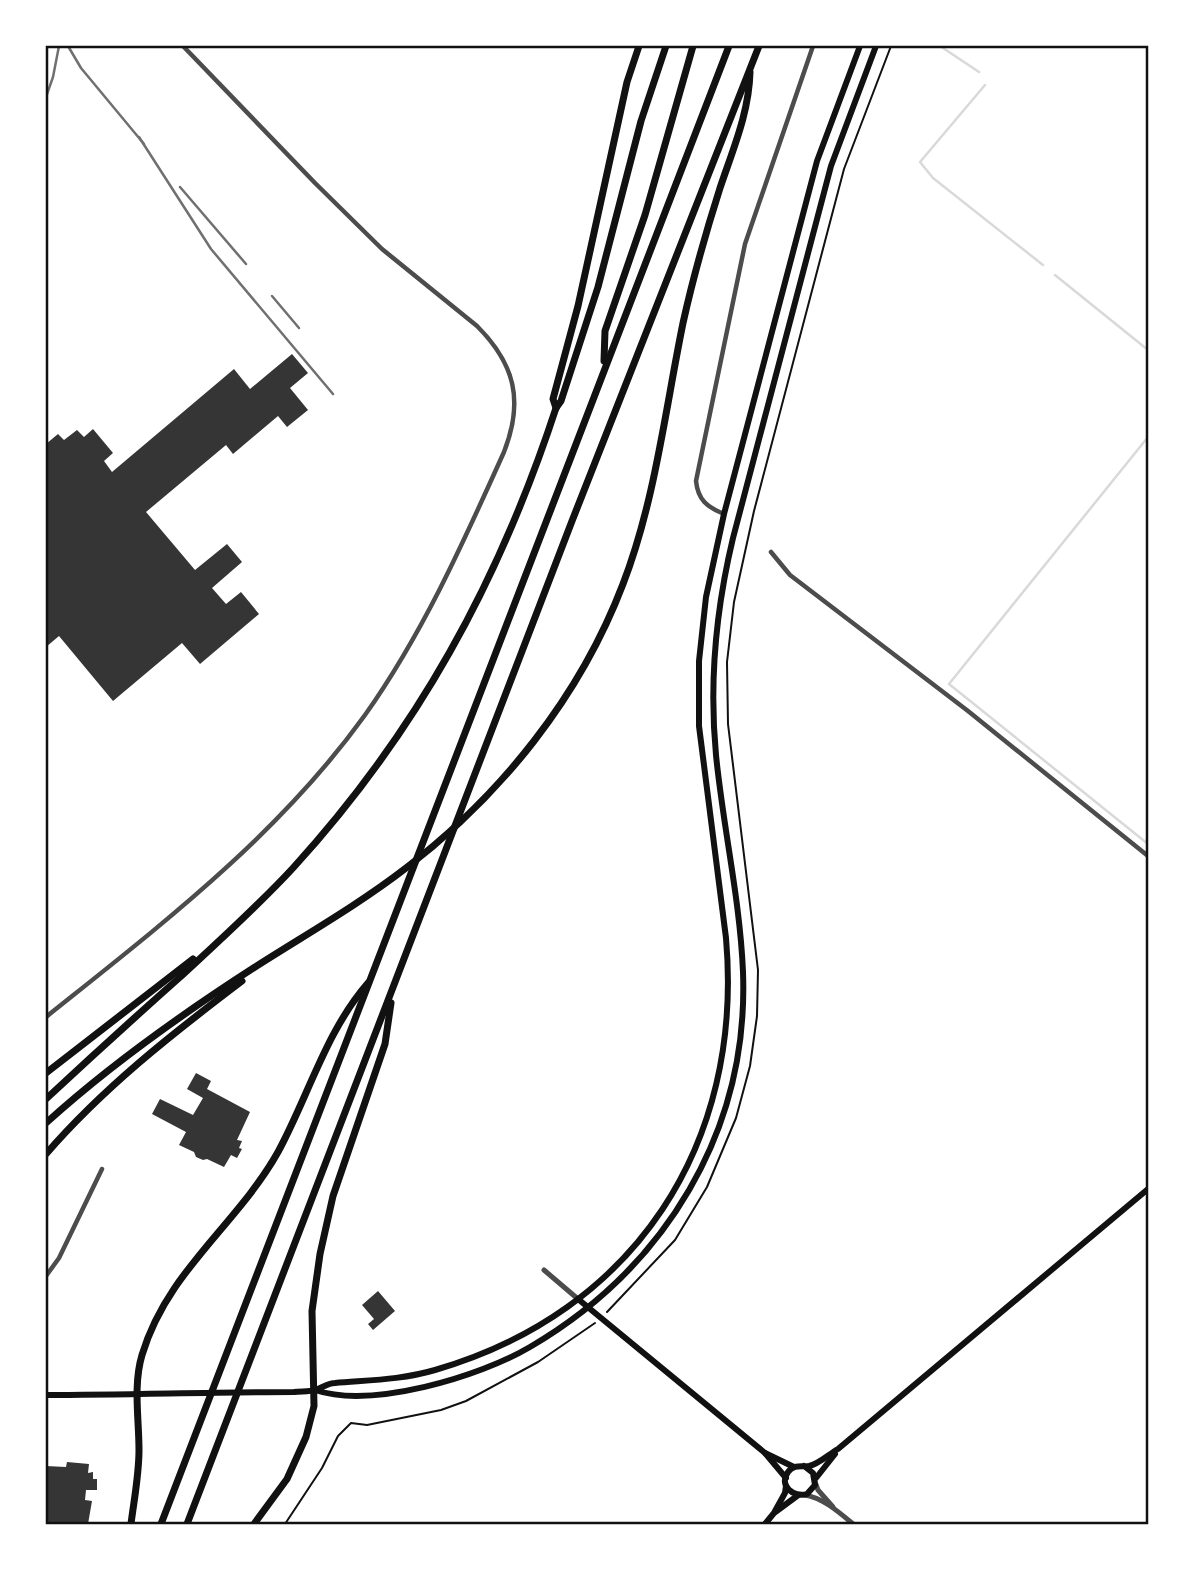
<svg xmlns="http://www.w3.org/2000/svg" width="1194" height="1570" viewBox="0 0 1194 1570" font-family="'Roboto Serif',serif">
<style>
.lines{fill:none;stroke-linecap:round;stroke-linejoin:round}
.stream{stroke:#d9d9d9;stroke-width:2.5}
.building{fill:#353535}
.path{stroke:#111;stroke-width:2}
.minor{stroke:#4c4c4c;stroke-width:4.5}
.tertiary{stroke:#4c4c4c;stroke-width:5}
.secondary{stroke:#111;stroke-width:6}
.motorway{stroke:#111;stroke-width:7}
.rail{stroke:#707070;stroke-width:2.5}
.neatline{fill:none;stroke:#111;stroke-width:2.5}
</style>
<rect width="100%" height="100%" fill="#fff"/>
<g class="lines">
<!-- stream -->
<g class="stream">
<path d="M940 46 979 72"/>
<path d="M985 85 920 162 933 178 1043 265"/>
<path d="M1055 275 1148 350"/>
<path d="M1148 437 949 684 1148 844"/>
</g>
</g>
<!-- building -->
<g class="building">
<path d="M292 354 308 373 290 388 308 410 287 427 278 416 233 454 226 445 146 512 195 570 227 544 242 562 212 588 226 604 241 592 259 614 200 664 182 643 113 701 59 636 46 647V444L58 434 64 440 77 430 84 437 93 429 113 453 104 461 112 472 234 369 250 389Z"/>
<path d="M196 1073 211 1081 207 1089 250 1112 237 1140 242 1141 239 1148 242 1149 237 1158 231 1155 224 1167 207 1159 203 1160 196 1157 194 1152 179 1145 186 1132 152 1114 160 1099 193 1115 203 1098 187 1089Z"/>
<path d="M378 1291 395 1311 373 1330 368 1324 374 1319 362 1305Z"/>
<path d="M67 1462 89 1464 88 1473 93 1472V1479H97V1490H86L85 1500 92 1501 88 1524H46V1466L66 1467Z"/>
</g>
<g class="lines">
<!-- path -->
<g class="path">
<path d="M607 1312 675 1240 707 1187 736 1118 750 1066 757 1016 758 970 728 724 727 662 734 602 754 511 844 169 891 46"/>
<path d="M285 1524 322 1468 338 1436 351 1423 367 1425 441 1410 466 1401 538 1362 595 1323"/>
</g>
<!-- minor -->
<g class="minor">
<path d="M724 514C707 507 698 500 696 481L745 244 813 46"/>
<path d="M771 552 790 575 968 711 1148 856"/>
<path d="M46 1017C161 925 278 836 365 715 423 633 463 543 504 452 524 401 515 364 477 326L382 249 315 183 183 46"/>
<path d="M46 1276 59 1258 102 1169"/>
</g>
<!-- tertiary -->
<g class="tertiary">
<path d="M544 1270 578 1299"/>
<path d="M815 1482 818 1490 833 1507"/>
<path d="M804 1495C822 1497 840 1513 853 1524"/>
</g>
<!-- secondary -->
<g class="secondary">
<path d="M578 1299 765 1453 786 1478"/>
<path d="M315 1390C372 1409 479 1377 530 1347 665 1268 749 1131 743 972 740 899 723 827 716 755 709 682 716 609 733 538L831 166 876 46"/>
<path d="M46 1395C128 1395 211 1392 294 1392 301 1391 309 1392 315 1390 322 1388 328 1383 335 1383 369 1380 401 1380 435 1370 635 1312 744 1144 726 938L699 726V661L706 597 724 514 817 161 860 46"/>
<path d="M765 1453 794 1467"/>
<path d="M804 1466 813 1473 815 1485 807 1494C794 1498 778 1486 788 1472 794 1464 801 1467 809 1466 819 1464 829 1454 838 1449L1148 1189"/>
<path d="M816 1478 835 1454"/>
<path d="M775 1511 785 1493 786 1486"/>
<path d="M765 1524 774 1513 797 1496"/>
</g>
<!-- motorway -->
<g class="motorway">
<path d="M604 361 605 331 645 215 693 46"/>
<path d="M556 408 553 399 578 306 627 82 639 46"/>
<path d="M46 1073 193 959"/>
<path d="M46 1099C90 1058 134 1018 179 978 218 942 257 907 293 868 417 732 499 582 556 408L561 401 598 287 641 121 666 46"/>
<path d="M46 1123C110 1065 182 1014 255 967 305 935 358 905 406 868 501 795 580 697 623 584 655 501 665 411 683 323 693 278 706 232 720 188 733 149 749 113 750 72"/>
<path d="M46 1154C103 1088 172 1034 242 981"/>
<path d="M131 1524C134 1500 139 1475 139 1450 139 1419 133 1385 142 1355 167 1271 237 1225 278 1152 308 1097 326 1031 368 983"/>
<path d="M161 1524 729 46"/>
<path d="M187 1524 572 521 759 46"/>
<path d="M254 1524 287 1479 306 1437 314 1406 312 1311 320 1254 333 1196 385 1044 391 1003"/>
</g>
<!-- rail -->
<g class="rail">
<path d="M68 46 81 68 144 144"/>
<path d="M46 97 53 77 59 46"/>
<path d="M139 137 211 249 333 394"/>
<path d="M180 187 246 264"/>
<path d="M272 296 299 328"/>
</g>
</g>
<!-- border -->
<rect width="1194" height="1570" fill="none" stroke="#ffffff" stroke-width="94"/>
<rect x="47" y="47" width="1100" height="1476" class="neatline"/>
</svg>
